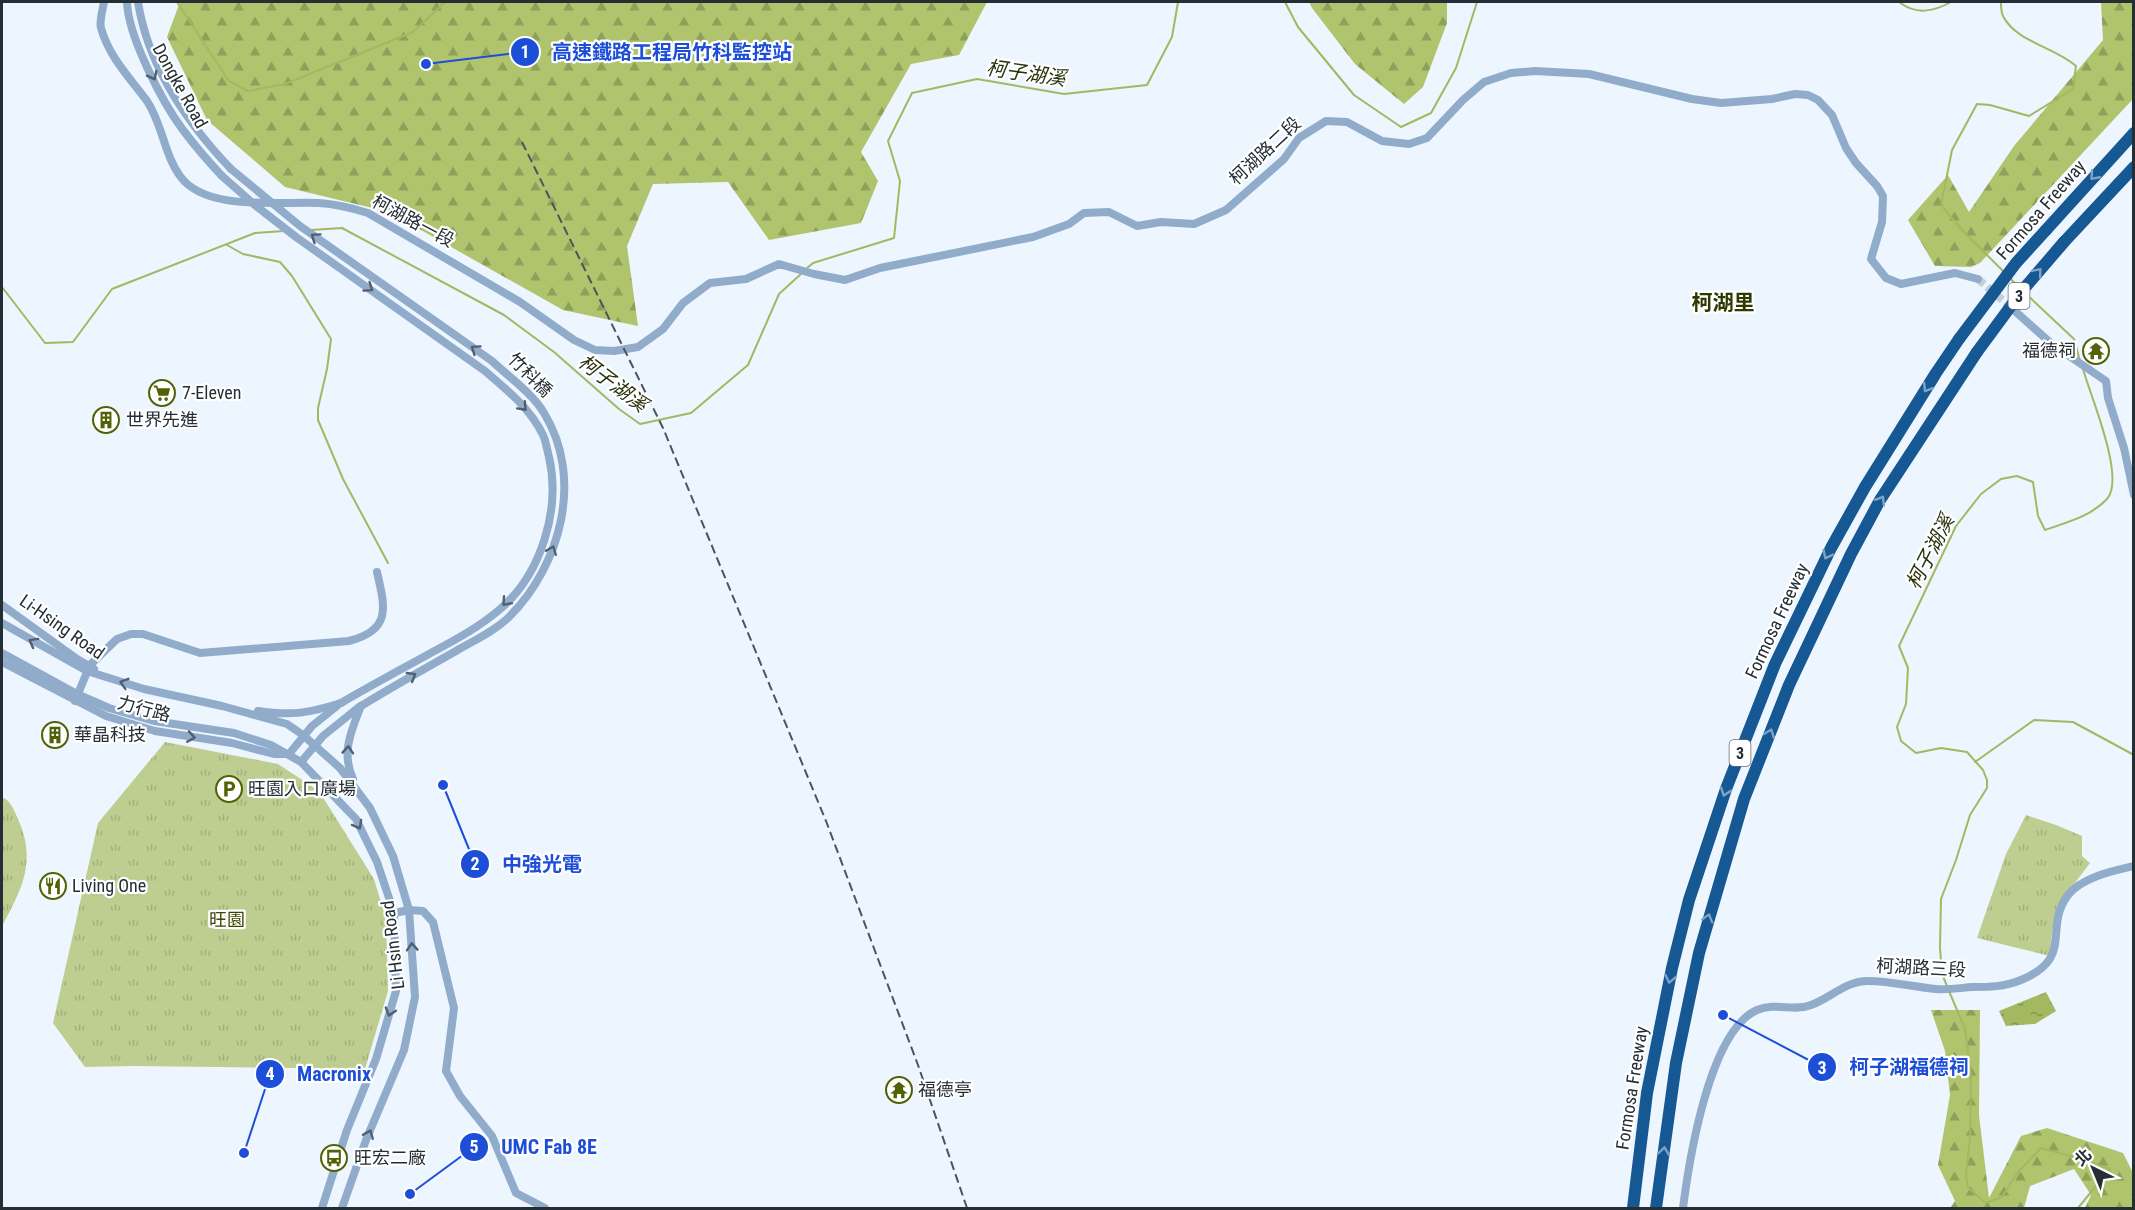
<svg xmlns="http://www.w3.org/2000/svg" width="2135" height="1210" viewBox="0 0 2135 1210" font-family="'Roboto Condensed','Noto Sans TC',sans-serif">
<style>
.grass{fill:url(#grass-tufts)}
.forest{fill:url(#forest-firs)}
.water{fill:url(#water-ripples)}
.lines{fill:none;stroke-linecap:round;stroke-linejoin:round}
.stream{stroke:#a3b861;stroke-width:2}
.minor-tunnel{stroke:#c5cdd7;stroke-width:8;stroke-dasharray:8 4;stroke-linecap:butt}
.minor{stroke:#91acca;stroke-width:8}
.highway{stroke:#165893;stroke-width:12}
.rail{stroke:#4c545c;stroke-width:2;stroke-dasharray:9 4.5;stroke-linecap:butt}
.minor-bridge{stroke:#91acca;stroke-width:8}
.highway-bridge{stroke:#165893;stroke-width:12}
.oneway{stroke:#506071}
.oneway2{stroke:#7fa3c4}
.labels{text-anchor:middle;stroke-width:4.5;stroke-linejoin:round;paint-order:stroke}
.shield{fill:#fff;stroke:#666c72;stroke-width:1.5}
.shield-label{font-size:16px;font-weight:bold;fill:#252d35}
.street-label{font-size:18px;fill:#252d35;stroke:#fff}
.poi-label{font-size:18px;fill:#252d35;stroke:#fff;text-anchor:start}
.park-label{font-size:18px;fill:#3b4803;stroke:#fff}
.water-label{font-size:20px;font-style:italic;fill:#2a320d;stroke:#fff}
.quarter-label{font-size:21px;font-weight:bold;fill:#2f3a00;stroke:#fff}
.leader{fill:none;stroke:#1d4ed8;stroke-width:2}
.callout-dot{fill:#1d4ed8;stroke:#fff;stroke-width:2}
.mark-label{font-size:18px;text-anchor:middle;font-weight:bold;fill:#fff}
.callout-label{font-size:20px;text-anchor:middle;font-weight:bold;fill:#1d4ed8;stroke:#fff;stroke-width:4.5;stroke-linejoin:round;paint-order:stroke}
</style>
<defs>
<pattern id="grass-tufts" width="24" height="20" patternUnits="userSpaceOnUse" patternTransform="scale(1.5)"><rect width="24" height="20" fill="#bdce90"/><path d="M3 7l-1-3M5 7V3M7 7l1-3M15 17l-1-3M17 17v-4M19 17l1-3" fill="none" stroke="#a2b17d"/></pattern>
<pattern id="forest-firs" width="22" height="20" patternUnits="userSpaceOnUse" patternTransform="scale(1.5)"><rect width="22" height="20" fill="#afc46d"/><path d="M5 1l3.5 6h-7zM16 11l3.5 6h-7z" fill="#8ea05a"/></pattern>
<pattern id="water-ripples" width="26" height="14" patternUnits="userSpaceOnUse" patternTransform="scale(1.5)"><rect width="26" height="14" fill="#a3b861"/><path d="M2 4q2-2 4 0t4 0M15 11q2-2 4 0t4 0" fill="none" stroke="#859651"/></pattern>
</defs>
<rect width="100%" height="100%" fill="#edf5ff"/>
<!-- grass -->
<g class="grass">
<path d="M165 742 278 764 319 791 374 879 386 919 388 991 365 1069 133 1066 85 1067 53 1023 98 823Z"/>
<path d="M2 797C11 801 14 810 18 819 37 861 22 889 2 926Z"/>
<path d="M2026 815 2056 825 2082 836V856L2090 863C2063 899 2052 909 2050 956L1977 938 2006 854Z"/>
</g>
<!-- forest -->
<g class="forest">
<path d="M180 2H987L959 55 911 64 861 152 878 181 861 223 769 240 728 182 653 184 627 246 638 326 563 310 389 212 285 187 207 120 167 37Z"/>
<path d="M1309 2H1447V23L1423 87 1404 104 1355 64 1312 8Z"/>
<path d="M2101 2H2133V99L1980 263 1971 267 1935 266 1908 220 1948 175 1969 212 2014 146 2103 40Z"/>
<path d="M1931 1010H1980L1979 1115 1989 1198 2021 1136 2047 1128 2123 1153 2133 1173V1208H2085L2091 1195 2074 1169 2030 1186 2024 1208H1950L1955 1201 1938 1165 1950 1095 1945 1051Z"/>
</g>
<!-- water -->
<path class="water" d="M2046 992 2056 1011 2035 1024 2006 1026 1999 1011Z"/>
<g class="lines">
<!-- stream -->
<g class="stream">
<path d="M177 2 229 81 248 91 285 84 413 32 445 2"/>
<path d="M1285 2 1298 27 1354 95 1401 127 1431 113 1456 68 1477 2"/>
<path d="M1899 2C1916 15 1933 12 1951 2"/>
<path d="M2001 2C2001 6 2001 12 2003 16 2016 42 2055 47 2076 66L2073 89 2029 116 1990 105 1977 104 1952 150 1941 205 1962 230 2004 272"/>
<path d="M311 230 342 228 504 315 554 352 619 409 640 424 691 413 748 365 779 294 802 273"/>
<path d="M227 245 243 254 280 262 292 276 331 339 327 369 318 408V420L343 479 388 563"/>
<path d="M806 269 813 263 894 238 900 181 888 141 912 93 977 79 1064 94 1147 85 1172 37 1178 2"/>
<path d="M2010 278 2018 287"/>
<path d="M2 287 45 343 73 342 112 289 255 233 284 231"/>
<path d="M2025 293 2074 339 2080 361"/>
<path d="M1975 762 2034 720 2073 722 2134 755"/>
<path d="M1947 986 1942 974 1940 948 1941 899 1956 860 1970 815 1987 788V780L1983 770 1967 752 1941 748 1916 753 1901 741 1897 727 1906 704 1908 668 1899 646 1956 526 1981 494 2001 479 2017 476 2033 482 2038 516 2045 530C2067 522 2090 517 2107 499 2126 478 2090 395 2083 369"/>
<path d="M1949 991 1965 1029 1971 1076 1970 1137 1966 1176 1968 1187 1985 1203 2002 1197 2018 1172 2041 1148 2081 1159 2110 1169 2078 1208"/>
</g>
<!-- minor-tunnel -->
<path class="minor-tunnel" d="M1978 279 2014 310"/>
<!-- minor -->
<g class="minor">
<path d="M104 2C103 9 99 21 101 28 109 57 130 78 147 101 162 123 164 154 180 176 205 212 281 201 319 203 335 204 352 208 368 213L520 302 574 340 595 350 614 351 638 347 663 329 683 303 710 283 746 279 779 264 814 274 845 280 880 268 1033 237 1069 224 1084 213 1109 212 1137 226 1161 222 1194 224 1226 210 1284 159 1299 138 1326 121 1347 122 1382 141 1409 144 1427 138 1463 100 1484 82 1511 73 1535 71 1589 74 1692 99 1721 103 1772 99 1795 94 1808 95 1818 100 1832 115 1846 148 1856 163 1877 186 1883 196 1882 222 1871 259 1886 278 1901 284 1955 273 1978 279"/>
<path d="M127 2C128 36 162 102 183 130 195 146 208 161 222 176"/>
<path d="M138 2C148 66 187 123 231 169"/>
<path d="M2016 312 2053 345 2106 381 2108 398 2124 448 2134 495"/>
<path d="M2 605 77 659 94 669"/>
<path d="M2 623 87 671 144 689 222 706 287 724 303 735 340 768 370 808 393 856 409 910 415 997 404 1050 366 1140 342 1208"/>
<path d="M2 653 77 694 109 708 154 721 234 733 271 745 301 762 356 819 377 862 394 913 396 991 376 1059 347 1130 322 1208"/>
<path d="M2 662 106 716 155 731 232 743 274 754H286"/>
<path d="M75 701 90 665 117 639 131 634H143L200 653 349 641C392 630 385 607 377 572"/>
<path d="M258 711C292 716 309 713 341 703"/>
<path d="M289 754 312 726 337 706"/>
<path d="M301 762 323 736 359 707"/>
<path d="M353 779C341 753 351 731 361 706"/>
<path d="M394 913 409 910 423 911 433 922 454 1008 446 1071 460 1096 492 1136 516 1193 545 1208"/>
<path d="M1683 1208C1689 1161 1709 1031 1757 1010 1775 1002 1794 1012 1811 1005 1831 998 1845 981 1868 981 1891 981 1913 987 1936 989 1948 990 1960 988 1972 987 1989 987 2004 987 2021 980 2075 958 2043 928 2068 895 2082 877 2113 871 2134 866"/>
</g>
<!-- highway -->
<g class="highway">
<path d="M2046 230 2134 133"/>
<path d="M2064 242 2134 167"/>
<path d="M1633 1208 1647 1093 1672 968 1689 900 1726 789 1775 664 1831 548 1865 487 1936 373 1959 339"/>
<path d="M1656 1208 1676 1063 1699 953 1744 799 1789 685 1851 554 1880 500 1977 352"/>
</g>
<!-- rail -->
<path class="rail" d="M522 142 663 428 826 821 918 1065 967 1208"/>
<!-- minor-bridge -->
<g class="minor-bridge">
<path d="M231 169 300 226 492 361C509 377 532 393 544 413 584 478 561 565 509 617 495 631 473 641 456 651 424 669 392 687 361 706"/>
<path d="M222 176 256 206 296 237 485 371C507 390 530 408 543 435 546 441 547 450 549 457 561 510 541 575 499 610 478 628 453 641 429 654 400 670 370 686 341 703"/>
</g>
<!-- highway-bridge -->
<g class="highway-bridge">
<path d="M1959 339 2016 263 2046 230"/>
<path d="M1977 352 2022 291 2064 242"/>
</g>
</g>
<!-- one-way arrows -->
<defs><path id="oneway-chevron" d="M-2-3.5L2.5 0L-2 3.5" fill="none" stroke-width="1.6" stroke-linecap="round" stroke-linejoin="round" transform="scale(1.5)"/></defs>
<g class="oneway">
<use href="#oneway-chevron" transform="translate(153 76) rotate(63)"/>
<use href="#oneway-chevron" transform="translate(315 237) rotate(-145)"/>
<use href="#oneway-chevron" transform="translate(369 288) rotate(35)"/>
<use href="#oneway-chevron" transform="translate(475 349) rotate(-145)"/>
<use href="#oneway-chevron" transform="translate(523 407) rotate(47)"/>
<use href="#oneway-chevron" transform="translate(552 550) rotate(-68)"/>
<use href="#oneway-chevron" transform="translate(506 602) rotate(131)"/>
<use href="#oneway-chevron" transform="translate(33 642) rotate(-151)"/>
<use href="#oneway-chevron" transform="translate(412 676) rotate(-30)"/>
<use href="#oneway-chevron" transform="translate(124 683) rotate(-163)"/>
<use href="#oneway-chevron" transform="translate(191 737) rotate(9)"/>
<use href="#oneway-chevron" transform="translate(348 750) rotate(-86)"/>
<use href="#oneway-chevron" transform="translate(358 825) rotate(61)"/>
<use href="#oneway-chevron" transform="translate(412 947) rotate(-94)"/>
<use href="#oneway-chevron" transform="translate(390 1012) rotate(107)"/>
<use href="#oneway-chevron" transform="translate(369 1134) rotate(-68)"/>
</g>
<g class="oneway2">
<use href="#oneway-chevron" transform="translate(2094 176) rotate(132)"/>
<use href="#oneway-chevron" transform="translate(2038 272) rotate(-50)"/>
<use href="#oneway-chevron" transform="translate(1927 388) rotate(122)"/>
<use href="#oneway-chevron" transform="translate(1881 500) rotate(-59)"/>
<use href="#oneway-chevron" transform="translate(1827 555) rotate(116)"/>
<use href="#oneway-chevron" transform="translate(1770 733) rotate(-69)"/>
<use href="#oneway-chevron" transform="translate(1725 792) rotate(109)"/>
<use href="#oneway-chevron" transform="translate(1708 918) rotate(-74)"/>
<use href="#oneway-chevron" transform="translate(1670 979) rotate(102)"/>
<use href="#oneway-chevron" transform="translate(1664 1151) rotate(-82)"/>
</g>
<!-- icons -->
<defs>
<symbol id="temple-ring" viewBox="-11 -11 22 22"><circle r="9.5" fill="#fff" stroke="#516105" stroke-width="1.5"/><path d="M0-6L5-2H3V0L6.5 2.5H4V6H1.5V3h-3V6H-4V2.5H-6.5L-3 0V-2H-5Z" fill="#516105"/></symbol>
<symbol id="supermarket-ring" viewBox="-11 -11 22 22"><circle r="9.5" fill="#fff" stroke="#516105" stroke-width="1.5"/><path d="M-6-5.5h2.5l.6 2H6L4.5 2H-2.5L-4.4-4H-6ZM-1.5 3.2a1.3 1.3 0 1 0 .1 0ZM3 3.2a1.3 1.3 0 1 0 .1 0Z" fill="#516105"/></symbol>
<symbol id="building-ring" viewBox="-11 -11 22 22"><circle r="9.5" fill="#fff" stroke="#516105" stroke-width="1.5"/><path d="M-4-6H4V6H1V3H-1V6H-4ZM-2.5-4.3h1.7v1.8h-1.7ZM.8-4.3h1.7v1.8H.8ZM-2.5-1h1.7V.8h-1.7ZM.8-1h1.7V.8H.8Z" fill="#516105"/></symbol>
<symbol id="parking-ring" viewBox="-11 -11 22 22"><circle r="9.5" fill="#fff" stroke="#516105" stroke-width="1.5"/><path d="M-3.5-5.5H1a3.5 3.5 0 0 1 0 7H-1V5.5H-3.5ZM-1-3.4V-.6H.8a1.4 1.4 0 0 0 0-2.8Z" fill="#516105"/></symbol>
<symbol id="restaurant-ring" viewBox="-11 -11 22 22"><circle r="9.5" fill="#fff" stroke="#516105" stroke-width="1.5"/><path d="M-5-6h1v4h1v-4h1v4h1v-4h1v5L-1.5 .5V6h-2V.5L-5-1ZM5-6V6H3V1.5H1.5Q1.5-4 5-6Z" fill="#516105"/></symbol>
<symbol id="bus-ring" viewBox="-11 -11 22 22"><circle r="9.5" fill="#fff" stroke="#516105" stroke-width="1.5"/><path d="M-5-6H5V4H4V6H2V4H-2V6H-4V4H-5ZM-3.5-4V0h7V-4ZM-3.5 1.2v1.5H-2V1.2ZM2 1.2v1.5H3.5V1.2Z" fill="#516105"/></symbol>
</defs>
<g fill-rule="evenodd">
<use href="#temple-ring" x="2081" y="336" width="30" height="30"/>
<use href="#supermarket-ring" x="147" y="378" width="30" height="30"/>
<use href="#building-ring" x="91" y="405" width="30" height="30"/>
<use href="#building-ring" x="40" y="720" width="30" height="30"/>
<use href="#parking-ring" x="214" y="774" width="30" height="30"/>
<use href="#restaurant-ring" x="38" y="871" width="30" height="30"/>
<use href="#temple-ring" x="884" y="1075" width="30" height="30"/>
<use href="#bus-ring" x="319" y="1143" width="30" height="30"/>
</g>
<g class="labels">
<!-- shield labels -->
<g class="shield">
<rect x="2008.5" y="283" width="21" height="26" rx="4.5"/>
<rect x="1729.5" y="740" width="21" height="26" rx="4.5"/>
</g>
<g class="shield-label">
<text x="2019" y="302">3</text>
<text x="1740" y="759">3</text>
</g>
<!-- street labels -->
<g class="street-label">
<text transform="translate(180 86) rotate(61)" y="6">Dongke Road</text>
<text transform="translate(1265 151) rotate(-43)" y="6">柯湖路二段</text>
<text transform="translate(2041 210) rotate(-49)" y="6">Formosa Freeway</text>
<text transform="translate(413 221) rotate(28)" y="6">柯湖路一段</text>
<text transform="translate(530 375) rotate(45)" y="6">竹科橋</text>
<text transform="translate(1777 621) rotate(-65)" y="6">Formosa Freeway</text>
<text transform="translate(62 627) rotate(35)" y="6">Li-Hsing Road</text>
<text transform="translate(144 709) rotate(15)" y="6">力行路</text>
<text transform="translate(393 945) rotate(-97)" y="6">Li Hsin Road</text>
<text transform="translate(1921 968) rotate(3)" y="6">柯湖路三段</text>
<text transform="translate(1632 1088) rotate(-81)" y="6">Formosa Freeway</text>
</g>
<!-- poi labels -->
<g class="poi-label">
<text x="2076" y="357" text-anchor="end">福德祠</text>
<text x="182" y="399">7-Eleven</text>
<text x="126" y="426">世界先進</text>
<text x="74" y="741">華晶科技</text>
<text x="248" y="795">旺園入口廣場</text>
<text x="72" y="892">Living One</text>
<text x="918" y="1096">福德亭</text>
<text x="354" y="1164">旺宏二廠</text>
</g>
<!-- park labels -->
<g class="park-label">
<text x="227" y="926">旺園</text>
</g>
<!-- water labels -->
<g class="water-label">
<text transform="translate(1026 73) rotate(8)" y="7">柯子湖溪</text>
<text transform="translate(613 383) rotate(37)" y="7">柯子湖溪</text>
<text transform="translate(1930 552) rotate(-63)" y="7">柯子湖溪</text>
</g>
<!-- quarter labels -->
<g class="quarter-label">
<text x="1723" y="310">柯湖里</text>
</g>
</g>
<!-- callouts -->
<path class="leader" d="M426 64L525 52M443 785L475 864M1723 1015L1822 1067M244 1153L270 1074M410 1194L474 1147"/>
<g class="callout-dot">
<circle cx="426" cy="64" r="6"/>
<circle cx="443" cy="785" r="6"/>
<circle cx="1723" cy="1015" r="6"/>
<circle cx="244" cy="1153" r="6"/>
<circle cx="410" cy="1194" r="6"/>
<circle cx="525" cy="52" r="15"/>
<circle cx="475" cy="864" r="15"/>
<circle cx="1822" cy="1067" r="15"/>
<circle cx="270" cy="1074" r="15"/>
<circle cx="474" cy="1147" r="15"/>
</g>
<g class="mark-label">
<text x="525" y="58">1</text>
<text x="475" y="870">2</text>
<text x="1822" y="1074">3</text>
<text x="270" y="1080">4</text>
<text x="474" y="1153">5</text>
</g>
<g class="callout-label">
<text x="672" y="59">高速鐵路工程局竹科監控站</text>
<text x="542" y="871">中強光電</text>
<text x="1909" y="1074">柯子湖福德祠</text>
<text x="334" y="1081">Macronix</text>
<text x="549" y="1154">UMC Fab 8E</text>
</g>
<!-- border -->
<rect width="2135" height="1210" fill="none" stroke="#252d35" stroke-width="6"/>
<!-- north arrow -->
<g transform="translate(2093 1168) rotate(317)" stroke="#ffffff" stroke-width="4.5" paint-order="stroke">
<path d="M0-4.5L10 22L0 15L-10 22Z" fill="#252d35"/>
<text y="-9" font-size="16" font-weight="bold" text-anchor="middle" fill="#252d35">北</text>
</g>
</svg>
